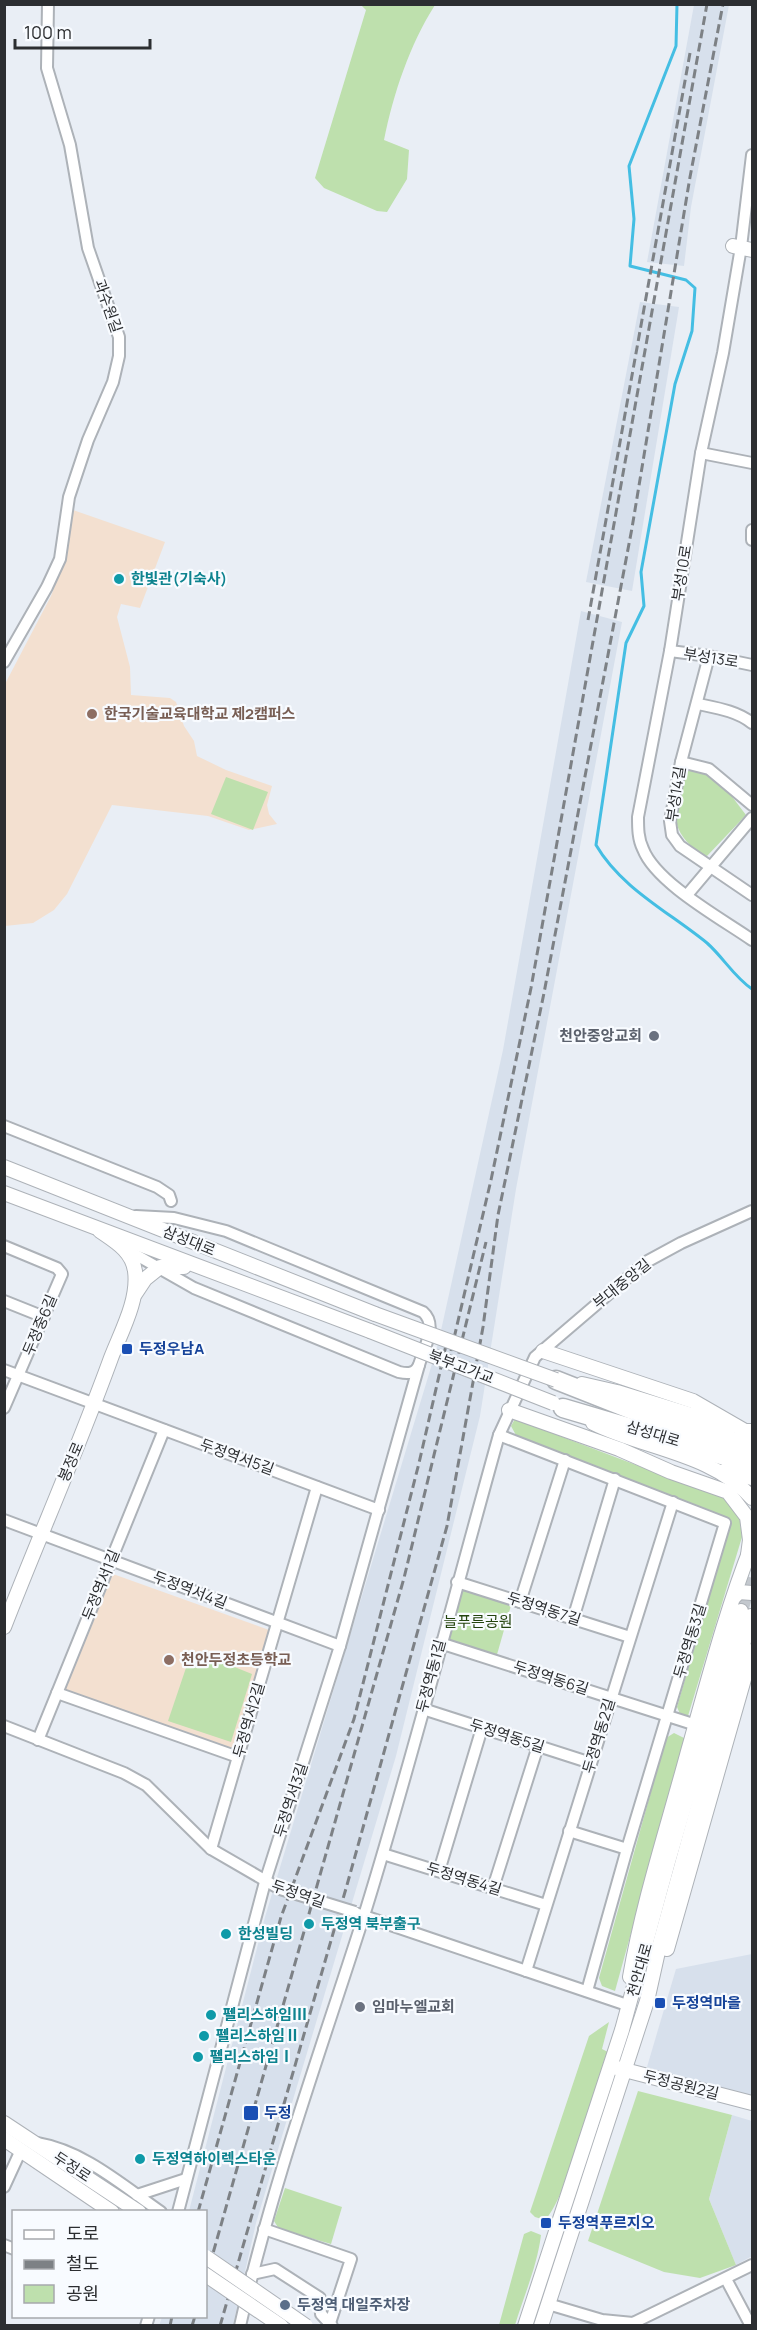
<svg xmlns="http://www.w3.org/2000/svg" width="757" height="2330" viewBox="0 0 757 2330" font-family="Manrope,'Noto Sans KR',sans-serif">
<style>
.built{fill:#d7e0ec}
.education{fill:#f3e0d0}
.green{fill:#bee0ad}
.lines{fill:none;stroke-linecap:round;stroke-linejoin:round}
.stream{stroke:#44bee3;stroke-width:3}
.secondary-tunnel{stroke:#c3c8ce;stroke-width:14;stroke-dasharray:14 7;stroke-linecap:butt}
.street-casing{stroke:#adb2b8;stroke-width:14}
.secondary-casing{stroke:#adb2b8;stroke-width:16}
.highway-casing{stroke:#adb2b8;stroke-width:21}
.street{stroke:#fff;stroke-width:10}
.secondary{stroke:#fff;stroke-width:14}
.highway{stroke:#fff;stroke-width:18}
.rail{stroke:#7d8185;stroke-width:3;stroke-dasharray:9 4.5;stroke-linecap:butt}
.street-bridge-casing{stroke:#adb2b8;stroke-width:14;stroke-linecap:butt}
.secondary-bridge-casing{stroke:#adb2b8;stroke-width:16;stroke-linecap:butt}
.street-bridge{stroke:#fff;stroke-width:10}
.secondary-bridge{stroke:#fff;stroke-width:14}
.culture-dot{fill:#0f9aa8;stroke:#f8fbff;stroke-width:2}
.education-dot{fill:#8d6e63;stroke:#f8fbff;stroke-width:2}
.worship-dot{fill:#6b7280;stroke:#f8fbff;stroke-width:2}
.transit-dot{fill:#1a4fb4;stroke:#f8fbff;stroke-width:2}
.service-dot{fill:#5c6f8a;stroke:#f8fbff;stroke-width:2}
.labels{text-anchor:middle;stroke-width:4.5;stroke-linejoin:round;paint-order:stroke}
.street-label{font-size:15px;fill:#2c2e31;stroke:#f8fbff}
.culture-label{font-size:15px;font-weight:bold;fill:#0d838f;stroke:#f8fbff;text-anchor:start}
.education-label{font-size:15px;font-weight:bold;fill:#785e54;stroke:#f8fbff;text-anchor:start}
.worship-label{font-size:15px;font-weight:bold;fill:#5b616d;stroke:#f8fbff;text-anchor:end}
.transit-label{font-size:15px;font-weight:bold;fill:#164399;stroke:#f8fbff;text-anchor:start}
.park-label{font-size:15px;fill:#24440e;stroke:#f8fbff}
.service-label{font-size:15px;font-weight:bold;fill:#4e5e75;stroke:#f8fbff;text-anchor:start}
</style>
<rect width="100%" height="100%" fill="#e9eef5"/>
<!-- built -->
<g class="built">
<path d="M694 5H729L691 207 684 266 647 262Z"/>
<path d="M640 302 679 307 632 591 586 582Z"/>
<path d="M581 611 622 622 516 1189 480 1416 396 1756 256 2223 233 2325 159 2326 162 2317 206 2316V2212L189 2211 265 1917 438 1344 503 1050Z"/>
<path d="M752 1954V2098L647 2067 676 1969Z"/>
<path d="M732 2115 752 2121V2256L736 2265 709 2199Z"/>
</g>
<!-- education -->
<g class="education">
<path d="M73 510 165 542 140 608 121 604 117 617 130 667 131 695 170 698 176 702 184 726 194 741 197 756 226 770 272 786 267 805 269 814 277 824 249 830 208 816 112 805 67 894 54 910 33 923 5 926V684L51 596 67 553Z"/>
<path d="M113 1574 269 1630 235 1749 65 1690Z"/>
</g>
<!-- green -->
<g class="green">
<path d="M361 5H435C410 44 393 94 384 140L409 150 407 179 387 212 377 211 324 188 315 178 366 10Z"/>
<path d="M687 768 702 770 727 790 746 815 707 856C700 855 697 851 691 846 666 822 677 800 684 770Z"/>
<path d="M226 777 268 792 253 830 211 814Z"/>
<path d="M515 1419 731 1501 739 1514 742 1537 688 1716 680 1714 677 1707 731 1521 517 1437 511 1426Z"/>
<path d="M460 1585 512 1602 496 1658 444 1641Z"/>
<path d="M197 1652 252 1674 231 1742 168 1721 190 1656Z"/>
<path d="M674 1733 684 1738V1741L615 1991 602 1986 599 1978 666 1738Z"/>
<path d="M609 2022 602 2049 608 2052C597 2086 566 2200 545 2220L535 2217 530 2212 589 2036Z"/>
<path d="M638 2091 732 2115 709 2199 736 2265 700 2278 664 2272 588 2241Z"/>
<path d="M285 2188 342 2207 331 2244 279 2229 274 2221Z"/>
<path d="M531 2231 541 2235C537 2267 524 2295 515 2325H499L524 2234Z"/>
</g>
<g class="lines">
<!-- stream -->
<path class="stream" d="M677 4 676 46 629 166 634 219 630 266 686 280 695 288 692 331 675 384 647 539 641 572 644 606 626 643 596 845C621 888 669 912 707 943 723 957 734 977 752 989"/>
<!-- secondary-tunnel -->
<path class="secondary-tunnel" d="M741 1611 752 1574"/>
<defs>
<g id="street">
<path d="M752 155 741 247 723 353 701 453 670 651 638 817C638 828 638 839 643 849 656 883 722 919 752 940"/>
<path d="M701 453 752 463"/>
<path d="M752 530V540"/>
<path d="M670 651 709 656 752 665"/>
<path d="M709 656 681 762 670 821 672 835 680 846 752 895"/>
<path d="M4 662 47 587 60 559 69 497 88 440 113 382 119 356V337L88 248 70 145 47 68 48 4"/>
<path d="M698 704C717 708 737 711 752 723"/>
<path d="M681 762 709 769 752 805"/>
<path d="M687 895 752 818"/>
<path d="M4 1126 157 1187 169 1195 171 1201"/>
<path d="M4 1246 57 1268 62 1274 4 1408"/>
<path d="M124 1248 194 1288 399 1372C408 1374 415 1374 419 1365 424 1348 438 1325 423 1312L226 1231 174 1218 136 1216"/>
<path d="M4 1301 44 1317"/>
<path d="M4 1370 379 1510"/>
<path d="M499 1435 725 1523 627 1849 587 1991"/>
<path d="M4 1520 340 1646"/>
<path d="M457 1582 630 1637"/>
<path d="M520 1602 565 1460"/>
<path d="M573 1619 615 1479"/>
<path d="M440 1643 696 1725"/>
<path d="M57 1693 238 1757"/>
<path d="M423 1709 591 1763"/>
<path d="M4 1726 124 1773 146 1785 211 1849 280 1889"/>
<path d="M38 1740 164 1430"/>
<path d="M569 1831 627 1849"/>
<path d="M211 1849 317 1487"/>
<path d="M383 1854 546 1905"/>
<path d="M439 1871 482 1728"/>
<path d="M493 1888 538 1746"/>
<path d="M358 1914 624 2004"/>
<path d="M526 1971 673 1502"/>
<path d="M37 2143C84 2151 122 2185 161 2212"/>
<path d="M4 2187 21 2150"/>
<path d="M137 2195 186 2179"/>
<path d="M178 2212 265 1882 340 1646 419 1365"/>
<path d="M264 2229 351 2259 329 2326"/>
<path d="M4 2245 14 2249"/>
<path d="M252 2274 275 2269 320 2298 321 2314 332 2326"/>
<path d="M726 2279 751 2326"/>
<path d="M548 2304 602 2320 633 2323 752 2265"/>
<path d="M146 2326 149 2316"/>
<path d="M240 2326C272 2183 323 2045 367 1906 415 1750 455 1592 499 1435L535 1357 563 1333 646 1262 681 1243 752 1211"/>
</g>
<g id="secondary">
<path d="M733 246 752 250"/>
<path d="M4 1167 375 1314"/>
<path d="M4 1193 370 1331"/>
<path d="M135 1294 145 1279 160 1267H184"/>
<path d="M543 1351 693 1401 745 1431H752"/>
<path d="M582 1384 617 1392 730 1427"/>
<path d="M509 1410 619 1449 671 1472 728 1492 747 1517 750 1540 748 1555"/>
<path d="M593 1423C645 1449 712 1453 752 1498"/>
<path d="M726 1470 752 1478"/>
<path d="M734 1597 739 1592 752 1593"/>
<path d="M4 1627C39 1537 78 1449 111 1358 121 1332 139 1300 135 1271 132 1251 116 1242 100 1231"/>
<path d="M667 1949 752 1651"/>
<path d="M630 1977C643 1902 667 1829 687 1755 707 1685 725 1613 752 1545"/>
<path d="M617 2068 752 2103"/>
<path d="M4 2123 139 2212"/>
<path d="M4 2139 112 2212"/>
<path d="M525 2326 622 2030 668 1862 741 1611"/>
<path d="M541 2326 647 2001 659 1947 751 1616"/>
</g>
<g id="highway">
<path d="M556 1380 632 1410 752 1447"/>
<path d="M563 1408 752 1464"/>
</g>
</defs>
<!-- street casing -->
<use href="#street" class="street-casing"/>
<!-- secondary casing -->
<use href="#secondary" class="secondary-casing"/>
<!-- highway casing -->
<use href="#highway" class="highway-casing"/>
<!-- street -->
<use href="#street" class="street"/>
<!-- secondary -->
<use href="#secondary" class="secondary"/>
<!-- highway -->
<use href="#highway" class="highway"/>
<!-- rail -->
<g class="rail">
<path d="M588 620 690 53"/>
<path d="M451 1351 491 1180 531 988 707 4"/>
<path d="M198 2212 281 1917 354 1719 419 1463 447 1341"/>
<path d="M206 2278 404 1578 486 1242"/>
<path d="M170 2326 172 2316"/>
<path d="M192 2326 195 2316"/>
<path d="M220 2326 347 1885 447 1526 483 1327 498 1215 544 993 632 528 690 177 723 4"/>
</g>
<defs>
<path id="street-bridge" d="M280 1889 355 1912"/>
<g id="secondary-bridge">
<path d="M375 1314 556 1380"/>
<path d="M370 1331 553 1403"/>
<path d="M206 2257 306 2326"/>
<path d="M206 2275 281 2326"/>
</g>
</defs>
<!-- street-bridge casing -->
<use href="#street-bridge" class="street-bridge-casing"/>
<!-- secondary-bridge casing -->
<use href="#secondary-bridge" class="secondary-bridge-casing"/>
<!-- street-bridge -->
<use href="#street-bridge" class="street-bridge"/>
<!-- secondary-bridge -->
<use href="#secondary-bridge" class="secondary-bridge"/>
</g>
<!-- markers -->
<g class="culture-dot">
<circle cx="119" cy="579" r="6"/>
<circle cx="309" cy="1924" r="6"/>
<circle cx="226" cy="1934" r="6"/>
<circle cx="211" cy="2015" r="6"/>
<circle cx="204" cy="2036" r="6"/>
<circle cx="198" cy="2057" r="6"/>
<circle cx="140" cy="2159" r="6"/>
</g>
<g class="education-dot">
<circle cx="92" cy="714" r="6"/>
<circle cx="169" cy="1660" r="6"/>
</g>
<g class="worship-dot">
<circle cx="654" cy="1036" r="6"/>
<circle cx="360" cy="2007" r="6"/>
</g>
<g class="transit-dot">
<rect x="121" y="1343" width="12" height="12" rx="3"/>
<rect x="654" y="1997" width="12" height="12" rx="3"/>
<rect x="243" y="2105" width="16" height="16" rx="3"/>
<rect x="540" y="2217" width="12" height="12" rx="3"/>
</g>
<circle class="service-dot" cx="285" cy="2305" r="6"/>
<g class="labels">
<!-- street labels -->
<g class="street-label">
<text transform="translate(108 306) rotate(71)" y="5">과수원길</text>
<text transform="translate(682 573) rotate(-81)" y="5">부성10로</text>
<text transform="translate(711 658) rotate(9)" y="5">부성13로</text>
<text transform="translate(676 794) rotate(-81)" y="5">부성14길</text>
<text transform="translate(189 1241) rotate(22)" y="5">삼성대로</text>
<text transform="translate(622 1284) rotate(-39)" y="5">부대중앙길</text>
<text transform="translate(40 1325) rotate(-67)" y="5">두정중6길</text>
<text transform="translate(461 1367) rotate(21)" y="5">북부고가교</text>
<text transform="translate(653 1434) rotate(17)" y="5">삼성대로</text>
<text transform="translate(237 1457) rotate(20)" y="5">두정역서5길</text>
<text transform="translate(71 1462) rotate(-67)" y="5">봉정로</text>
<text transform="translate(101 1585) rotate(-68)" y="5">두정역서1길</text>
<text transform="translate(190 1590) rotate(21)" y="5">두정역서4길</text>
<text transform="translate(544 1609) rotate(18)" y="5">두정역동7길</text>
<text transform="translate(690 1641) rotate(-73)" y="5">두정역동3길</text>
<text transform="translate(431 1676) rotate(-75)" y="5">두정역동1길</text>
<text transform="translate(551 1678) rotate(18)" y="5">두정역동6길</text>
<text transform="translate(249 1720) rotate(-74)" y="5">두정역서2길</text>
<text transform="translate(507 1736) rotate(18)" y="5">두정역동5길</text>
<text transform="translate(599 1736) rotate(-73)" y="5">두정역동2길</text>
<text transform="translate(291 1800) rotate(-72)" y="5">두정역서3길</text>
<text transform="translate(464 1879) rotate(17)" y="5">두정역동4길</text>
<text transform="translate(298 1894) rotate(19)" y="5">두정역길</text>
<text transform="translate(640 1970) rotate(-74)" y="5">천안대로</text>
<text transform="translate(681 2085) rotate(14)" y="5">두정공원2길</text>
<text transform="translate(72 2167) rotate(33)" y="5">두정로</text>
</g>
<!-- culture labels -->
<g class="culture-label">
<text x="131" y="584">한빛관(기숙사)</text>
<text x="321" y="1929">두정역 북부출구</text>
<text x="238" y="1939">한성빌딩</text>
<text x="223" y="2020">펠리스하임Ⅲ</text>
<text x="216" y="2041">펠리스하임Ⅱ</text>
<text x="210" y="2062">펠리스하임Ⅰ</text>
<text x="152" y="2164">두정역하이렉스타운</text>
</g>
<!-- education labels -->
<g class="education-label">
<text x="104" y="719">한국기술교육대학교 제2캠퍼스</text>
<text x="181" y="1665">천안두정초등학교</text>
</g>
<!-- worship labels -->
<g class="worship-label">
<text x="642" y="1041">천안중앙교회</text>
<text x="372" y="2012" text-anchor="start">임마누엘교회</text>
</g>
<!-- transit labels -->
<g class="transit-label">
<text x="139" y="1354">두정우남A</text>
<text x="672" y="2008">두정역마을</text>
<text x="264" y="2118">두정</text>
<text x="558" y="2228">두정역푸르지오</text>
</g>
<!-- park labels -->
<g class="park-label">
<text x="478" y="1627">늘푸른공원</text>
</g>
<!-- service labels -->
<g class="service-label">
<text x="297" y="2310">두정역 대일주차장</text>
</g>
</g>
<!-- border -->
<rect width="757" height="2330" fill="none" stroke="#2c2e31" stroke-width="12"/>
<!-- legend -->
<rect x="12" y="2210" width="195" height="108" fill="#f8fbff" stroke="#a6a9ad" stroke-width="1.5"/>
<rect x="24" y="2230" width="30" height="9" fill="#ffffff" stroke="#a6a9ad" stroke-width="1.5"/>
<text x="66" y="2240" font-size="18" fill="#2c2e31">도로</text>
<rect x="24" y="2260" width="30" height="9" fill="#7d8185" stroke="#a6a9ad" stroke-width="1.5"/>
<text x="66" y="2270" font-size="18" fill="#2c2e31">철도</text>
<rect x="24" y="2285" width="30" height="18" fill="#bee0ad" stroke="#a6a9ad" stroke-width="1.5"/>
<text x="66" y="2300" font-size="18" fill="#2c2e31">공원</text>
<!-- scale -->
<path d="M15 39v9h135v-9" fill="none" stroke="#2c2e31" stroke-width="3"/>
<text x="24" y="39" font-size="18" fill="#2c2e31" stroke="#f8fbff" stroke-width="4.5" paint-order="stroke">100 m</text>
</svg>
